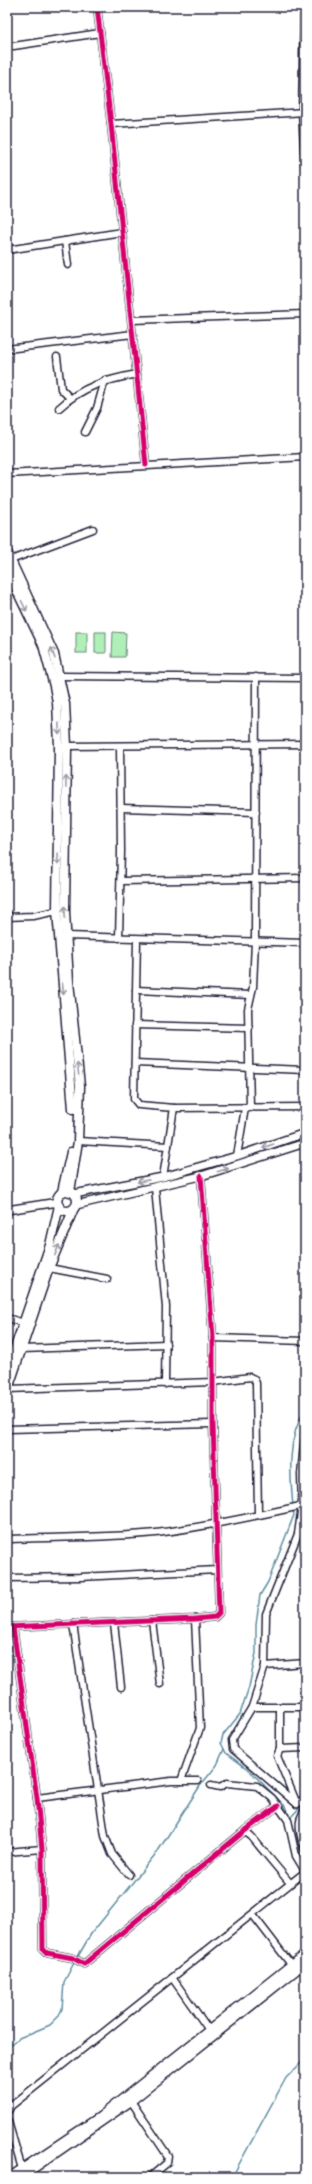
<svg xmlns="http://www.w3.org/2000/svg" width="312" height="2184" viewBox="0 0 312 2184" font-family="'Gochi Hand',sans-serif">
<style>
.green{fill:#b0efb7;stroke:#698879}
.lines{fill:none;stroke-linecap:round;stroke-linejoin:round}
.stream{stroke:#5f8ea2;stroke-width:1.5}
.minor-casing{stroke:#22223b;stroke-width:9}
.tertiary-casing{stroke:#22223b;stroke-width:10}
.secondary-casing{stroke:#22223b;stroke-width:11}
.minor{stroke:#fff;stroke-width:6}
.tertiary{stroke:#fff;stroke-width:7}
.secondary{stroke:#fff;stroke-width:8}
.cycleway-casing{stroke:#fff;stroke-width:8}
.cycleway{stroke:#d6006c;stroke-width:5}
.oneway{stroke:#9c9ca7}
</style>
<rect width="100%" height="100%" fill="#fff"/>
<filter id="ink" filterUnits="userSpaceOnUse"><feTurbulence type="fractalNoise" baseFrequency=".025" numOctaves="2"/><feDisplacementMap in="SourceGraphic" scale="8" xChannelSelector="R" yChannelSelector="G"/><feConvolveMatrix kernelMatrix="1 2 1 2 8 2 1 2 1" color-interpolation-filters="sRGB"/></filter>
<g filter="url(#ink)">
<!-- green -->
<g class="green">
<rect x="76" y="632" width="11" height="21"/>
<rect x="95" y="632" width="11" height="21"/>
<path d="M113 632 126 633 125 657H112Z"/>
</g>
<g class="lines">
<!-- stream -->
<g class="stream">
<path d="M293 1506C290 1475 287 1437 305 1410"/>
<path d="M290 1818 305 1802"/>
<path d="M290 1819 285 1806 249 1770 226 1753 221 1743 223 1735 240 1714 249 1687 256 1653V1625L260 1595 268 1582 294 1515 293 1509"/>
<path d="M293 1830 305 1863"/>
<path d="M77 1958 91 1934 158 1851 200 1786 217 1765 224 1749"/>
<path d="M7 2048 19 2038 50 2025 58 2017 62 2009 64 1982 75 1961"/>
<path d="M232 2177 286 2078 305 2059"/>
</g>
<defs>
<g id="minor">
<path d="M97 7 111 124 146 465"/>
<path d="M304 7 302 112 305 166"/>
<path d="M7 47 100 33"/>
<path d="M111 124 305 112"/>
<path d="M65 241 68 265"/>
<path d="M7 250 122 232"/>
<path d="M132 320 305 314"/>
<path d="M7 349 133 334"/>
<path d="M57 357 61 389 70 398"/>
<path d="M59 408C83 386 106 380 137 374"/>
<path d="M85 432 97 408 105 380"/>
<path d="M7 474 305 457"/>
<path d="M11 560 93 529"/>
<path d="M60 676 305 678"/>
<path d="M67 746 305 744"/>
<path d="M121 808 256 812"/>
<path d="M121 881 305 878"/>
<path d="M7 917 33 916 57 911"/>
<path d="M66 936 305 943"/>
<path d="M119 938 121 851 120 746"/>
<path d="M137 939 134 1099 139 1105 174 1108 305 1107"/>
<path d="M136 990 250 995"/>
<path d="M135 1025 249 1028"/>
<path d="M135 1063 305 1070"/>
<path d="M250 1108 248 1009 253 987 255 941 256 677"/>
<path d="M78 1141 168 1146"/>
<path d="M237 1156 245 1108"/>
<path d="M163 1177 174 1108"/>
<path d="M155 1188 166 1307 165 1384"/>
<path d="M49 1268 107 1279"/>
<path d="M7 1318 24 1323"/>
<path d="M213 1338 305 1341"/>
<path d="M22 1349 166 1344"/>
<path d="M8 1389 213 1382 250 1377 254 1379 256 1383 258 1514"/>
<path d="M7 1429 213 1424"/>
<path d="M7 1539C56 1537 107 1538 156 1533 206 1527 256 1516 305 1505"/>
<path d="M7 1578 80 1577 217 1570"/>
<path d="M152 1621 160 1684"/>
<path d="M114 1623 121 1687"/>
<path d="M73 1624 105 1836 112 1854 129 1875"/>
<path d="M7 1627 195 1619 215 1617 219 1613 213 1424V1338L201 1176"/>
<path d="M13 1627 37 1798 42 1849 43 1949 47 1953 73 1958 84 1964 242 1833 278 1806"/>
<path d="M265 1666 305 1663"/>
<path d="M252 1707H305"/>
<path d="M280 1707V1749L277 1756 297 1804"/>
<path d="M280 1749 305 1748"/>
<path d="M181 1781 200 1728 195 1619"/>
<path d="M211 1785 220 1787 227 1783 257 1786 272 1798 288 1820 296 1856 305 1871"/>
<path d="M37 1798 171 1781H198"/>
<path d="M297 1804 233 1749 232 1740 252 1707 265 1666 266 1614 298 1534 302 1506 301 1474 305 1434"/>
<path d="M297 1804 305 1798"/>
<path d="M305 1810C296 1820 300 1837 305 1848"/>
<path d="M244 1831 251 1836 290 1883"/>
<path d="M7 1852 42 1849"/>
<path d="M253 1915 293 1967"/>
<path d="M173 1979 209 2030"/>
<path d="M131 2101 168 2156 167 2163 150 2177"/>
<path d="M7 2113 11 2106 305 1872"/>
<path d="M7 2118 22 2169"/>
</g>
<g id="tertiary">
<path d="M74 1194 163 1177 237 1156 305 1133"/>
<path d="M76 1205 201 1176 305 1143"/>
<path d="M7 1210 58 1202"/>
</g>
<g id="secondary">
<path d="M7 552 54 654 65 704 67 746 65 912 69 982 80 1086 78 1141 70 1192"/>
<path d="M7 570 43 645 54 686 57 702 59 746 57 911 73 1109"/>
<circle cx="67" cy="1201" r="10"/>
<path d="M62 1192 71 1152"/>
<path d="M7 1371 50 1245 59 1206"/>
<path d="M7 1392 49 1268 74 1208"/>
<path d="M10 2177 101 2116 305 1954"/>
<path d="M21 2177 131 2101 305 1963"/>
</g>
</defs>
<!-- minor casing -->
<use href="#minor" class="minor-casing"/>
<!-- tertiary casing -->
<use href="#tertiary" class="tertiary-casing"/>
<!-- secondary casing -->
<use href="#secondary" class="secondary-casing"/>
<!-- minor -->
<use href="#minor" class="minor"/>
<!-- tertiary -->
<use href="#tertiary" class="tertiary"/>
<!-- secondary -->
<use href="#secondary" class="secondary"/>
<defs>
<g id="cycleway">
<path d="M97 7 111 124 146 465"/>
<path d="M7 1627 195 1619 215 1617 219 1613 213 1424V1338L201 1176"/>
<path d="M13 1627 37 1798 42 1849 43 1949 47 1953 73 1958 84 1964 242 1833 278 1806"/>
</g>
</defs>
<!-- cycleway casing -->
<use href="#cycleway" class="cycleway-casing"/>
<!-- cycleway -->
<use href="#cycleway" class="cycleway"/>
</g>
<!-- one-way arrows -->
<defs><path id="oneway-shaft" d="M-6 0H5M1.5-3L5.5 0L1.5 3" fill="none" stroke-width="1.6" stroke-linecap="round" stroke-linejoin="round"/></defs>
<g class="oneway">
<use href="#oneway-shaft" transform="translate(24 606) rotate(64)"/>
<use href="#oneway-shaft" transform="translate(53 653) rotate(-109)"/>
<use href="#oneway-shaft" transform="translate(59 729) rotate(89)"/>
<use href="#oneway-shaft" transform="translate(66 782) rotate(-89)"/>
<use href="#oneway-shaft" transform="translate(58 859) rotate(91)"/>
<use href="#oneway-shaft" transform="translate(65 912) rotate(-92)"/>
<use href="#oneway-shaft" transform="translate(63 989) rotate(84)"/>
<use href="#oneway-shaft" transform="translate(78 1069) rotate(-96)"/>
<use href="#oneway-shaft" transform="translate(268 1146) rotate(161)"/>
<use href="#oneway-shaft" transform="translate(223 1170) rotate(-16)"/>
<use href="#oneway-shaft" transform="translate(143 1181) rotate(169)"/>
<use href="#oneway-shaft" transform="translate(57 1250) rotate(-69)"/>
</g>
</g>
<!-- margin -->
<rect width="312" height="2184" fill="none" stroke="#fff" stroke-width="24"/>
<rect x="12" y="12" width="288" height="2160" fill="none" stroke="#22223b" stroke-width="1.5" filter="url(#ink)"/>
</svg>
